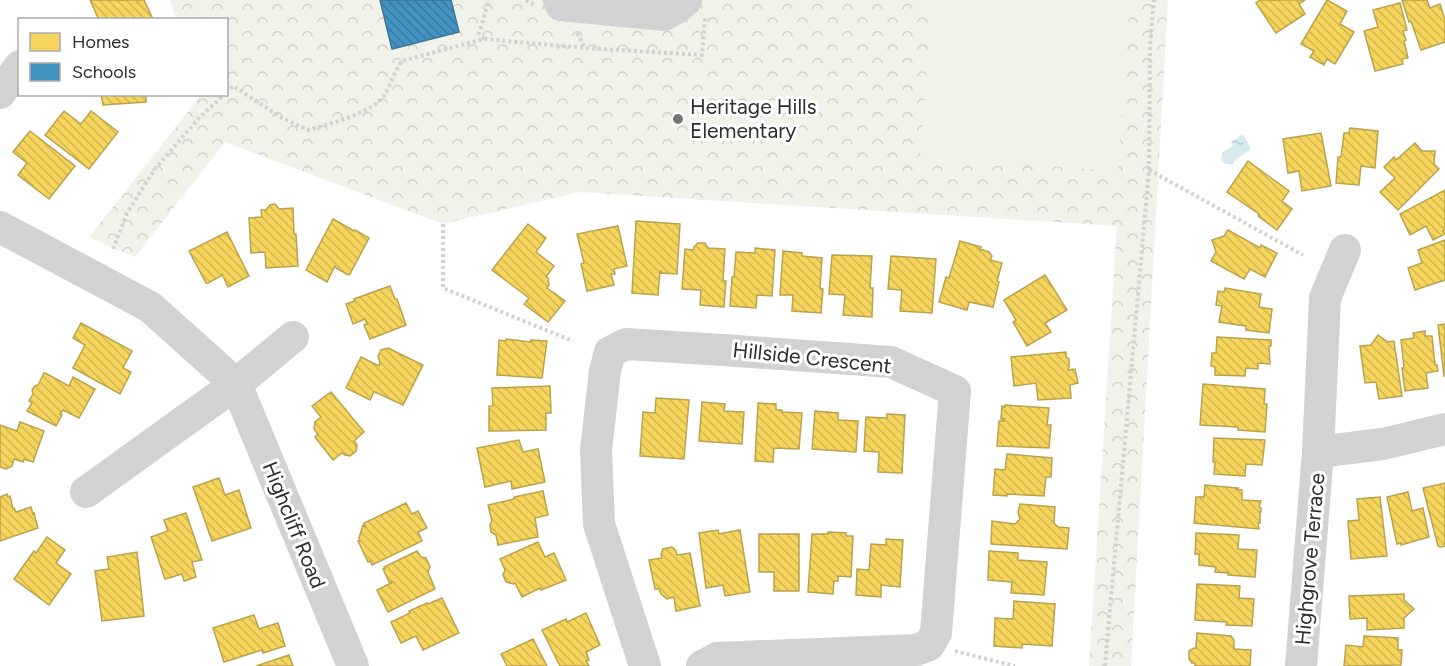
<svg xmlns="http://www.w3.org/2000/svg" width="1445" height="666" viewBox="0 0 1445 666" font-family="Figtree,sans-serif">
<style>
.park{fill:url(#park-crowns)}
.pitch{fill:#f1f3eb}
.water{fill:url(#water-ripples)}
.homes{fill:url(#homes-back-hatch);stroke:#baa34e;stroke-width:1.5}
.schools{fill:url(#schools-back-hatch);stroke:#3c7496;stroke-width:1.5}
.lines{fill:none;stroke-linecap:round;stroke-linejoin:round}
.path{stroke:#d2d2d2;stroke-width:4;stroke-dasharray:3 3;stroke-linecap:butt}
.minor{stroke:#d2d2d2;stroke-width:32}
.poi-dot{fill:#767676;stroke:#fff;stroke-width:2}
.labels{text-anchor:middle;stroke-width:6;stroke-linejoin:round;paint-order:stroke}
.poi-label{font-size:21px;fill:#2d2d2d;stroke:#fff;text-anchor:start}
.street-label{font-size:21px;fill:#2d2d2d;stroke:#fff}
</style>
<defs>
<pattern id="park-crowns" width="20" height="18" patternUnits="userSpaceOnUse" patternTransform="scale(1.5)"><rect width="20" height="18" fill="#f1f3eb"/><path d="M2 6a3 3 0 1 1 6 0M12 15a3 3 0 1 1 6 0" fill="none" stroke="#cfd1ca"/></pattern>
<pattern id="water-ripples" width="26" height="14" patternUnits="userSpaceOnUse" patternTransform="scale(1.5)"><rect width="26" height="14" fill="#d7eaf0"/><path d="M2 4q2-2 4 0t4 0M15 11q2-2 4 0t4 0" fill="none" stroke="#b9c9ce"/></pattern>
<pattern id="homes-back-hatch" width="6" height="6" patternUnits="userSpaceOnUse" patternTransform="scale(1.5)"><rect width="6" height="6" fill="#f6d55c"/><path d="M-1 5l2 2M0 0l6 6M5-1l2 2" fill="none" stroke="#d3b750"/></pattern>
<pattern id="schools-back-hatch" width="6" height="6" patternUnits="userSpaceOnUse" patternTransform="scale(1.5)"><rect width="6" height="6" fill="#4393c3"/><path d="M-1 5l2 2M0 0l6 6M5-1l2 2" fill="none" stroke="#38789f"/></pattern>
</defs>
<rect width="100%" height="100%" fill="#fff"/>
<!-- park -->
<path class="park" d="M170 0H1168L1131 666H1089L1117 226 580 192 443 224 225 142 135 257 89 237 201 95 226 94V20L176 19Z"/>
<!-- pitch -->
<path class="pitch" d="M933 0H1130L1118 171 920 157Z"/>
<!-- water -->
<path class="water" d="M1243 134 1251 148 1250 150 1236 159 1232 164H1225L1221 160 1223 152 1233 146 1231 142Z"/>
<!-- homes -->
<g class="homes">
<path d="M90 0H144L152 17 146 20H99Z"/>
<path d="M1260 0H1305L1299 4 1305 14 1276 33 1256 3Z"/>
<path d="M1327 0 1347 11 1340 24 1354 32 1335 64 1327 59 1324 65 1310 57 1314 51 1301 44Z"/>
<path d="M1402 0H1427L1430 8 1440 4 1445 20V42L1421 50 1411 21 1409 22Z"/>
<path d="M1400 3 1407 30 1403 31 1406 40 1404 41 1408 58 1402 59 1403 64 1375 71 1364 31 1378 27 1373 10Z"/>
<path d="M101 94H146V102L103 105Z"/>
<path d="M64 111 81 124 91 111 118 132 89 169 45 135Z"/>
<path d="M1350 128 1378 131 1375 168 1361 166 1359 185 1336 183 1338 157H1341L1344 133H1349Z"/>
<path d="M30 131 75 166 49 199 18 175 27 163 13 152Z"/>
<path d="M1321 133 1331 186 1302 191 1299 171 1288 173 1283 139Z"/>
<path d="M1415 143 1422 151H1435L1434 164 1439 169 1398 210 1380 192 1395 178 1384 167 1394 157 1396 160Z"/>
<path d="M1248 161 1289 191 1282 201 1292 209 1277 230 1258 216 1259 214 1227 192Z"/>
<path d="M1445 190V230L1443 231 1445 234 1433 240 1426 226 1410 235 1400 214Z"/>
<path d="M275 204 279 209 293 208 294 234H296L298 266 266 268 265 252 251 253 249 218 262 217 261 210H266L270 205Z"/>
<path d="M333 219 354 231 355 230 369 238 350 274 348 275 336 268 335 266 327 282 306 270Z"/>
<path d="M636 221 680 224 677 274 661 273V271H660L658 295 632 293Z"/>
<path d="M528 224 546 238 536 252 554 266 546 277 548 278 549 285 547 288 565 301 548 322 524 304 529 298 492 270Z"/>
<path d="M618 226 627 266 614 269 615 274H611L614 285 587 291 581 264 584 263 577 234Z"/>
<path d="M1228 230 1260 248 1261 245 1277 253 1265 277 1250 269 1244 279 1211 261 1216 252 1212 240 1224 236Z"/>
<path d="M227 232 249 276 228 287 222 274 221 276 208 283H206L189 251Z"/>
<path d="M1445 240V280L1415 290 1408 268 1422 263 1418 250Z"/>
<path d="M960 241 981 247 980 249 989 252 992 256 990 260 1002 263 997 281 999 282 993 307 969 302 967 310 939 302 946 277 949 278Z"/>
<path d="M698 243H705L708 248 725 249 723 281H726L724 307 700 305 701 290 682 289 685 249 693 250 694 247Z"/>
<path d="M755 248 775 250 772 296 757 295 756 308 730 306 732 277H734L736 252 755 253Z"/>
<path d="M783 251 802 253V256L822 258 820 288 823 289 821 313 792 311 793 295H780Z"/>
<path d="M832 255 872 256 870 288H873L872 317 843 315 845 295 829 294Z"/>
<path d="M891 256 936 259 932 313 900 311 902 290 888 289Z"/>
<path d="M1045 275 1067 310 1045 323 1051 332 1027 346 1013 322 1016 320 1004 300Z"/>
<path d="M390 286 395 299H397L406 325 370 339 364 325 367 324 365 319 353 324 346 304 355 301 354 299Z"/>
<path d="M1225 288 1261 294 1259 307 1272 309 1269 333 1246 330V326L1219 322 1222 306 1216 305 1218 291 1224 292Z"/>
<path d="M81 323 132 351 123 368 131 372 120 394 73 368 85 345 73 338Z"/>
<path d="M1445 324V376H1444L1438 325Z"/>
<path d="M1425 331V336H1432L1435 365H1437L1438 371 1426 373 1428 388 1405 391 1402 368H1404L1401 340 1414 338 1413 333Z"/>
<path d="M1378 335 1388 342 1394 341 1402 396 1379 399 1376 382 1365 383 1360 346 1371 345Z"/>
<path d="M1217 337 1271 340V346H1269L1270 364 1258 363V369L1246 368 1245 376 1215 375V367L1211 366 1212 353H1216Z"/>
<path d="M506 339 531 342V340L547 341 542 378 497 375 499 340 506 341Z"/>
<path d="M388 348 423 365 403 405 375 392H374L370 400 346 388 361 357 379 366 380 363 378 356 381 350Z"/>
<path d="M1066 352V357L1069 359V367L1068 370 1075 369 1078 383 1070 385 1071 398 1038 400 1036 383 1014 386 1011 357Z"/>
<path d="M44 373 47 374 69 386 73 377 95 389 79 418 63 410 60 414 62 415 56 426 27 411 32 403 29 401 33 394 32 390 35 386 38 385Z"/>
<path d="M1203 384 1265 389 1264 404H1267L1265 432 1238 430V427L1200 425Z"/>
<path d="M550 386 551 413H546V430L489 431V406H493L492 388Z"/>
<path d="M331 392 364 432 354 441 357 445 356 451 350 456 345 455 342 453 333 460 315 437 318 434 314 429 315 422 321 417 312 406Z"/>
<path d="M656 398 689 400 684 459 640 456 643 412 655 413Z"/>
<path d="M702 402 725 404 724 411 744 412 742 444 699 441Z"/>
<path d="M758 403 776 404V410H782V412L802 413 799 449 774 448 773 462 755 461Z"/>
<path d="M1005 405 1049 408 1047 425H1051L1049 448 997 446 999 421H1004V419H1001L1002 406 1005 407Z"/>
<path d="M815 411 838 413V420L858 421 856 452 812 449Z"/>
<path d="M887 414 905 415 902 473 878 472 879 452 864 451 866 417 887 418Z"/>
<path d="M20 422 44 431 33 462 24 459 23 462 14 459 12 466 6 469 0 467V425L17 431Z"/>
<path d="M1214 438 1265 440 1262 465 1246 464 1245 476 1214 474 1215 462H1213Z"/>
<path d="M519 440 523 452 538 449 545 482 512 489 511 481 485 487 477 448Z"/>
<path d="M1007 454 1052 458 1051 477H1046L1044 496 1007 494V496L993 495 995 469 1005 470Z"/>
<path d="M219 478 225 495 239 490 251 528 212 541 193 487Z"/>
<path d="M1445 483V546L1440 547 1438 546 1423 488Z"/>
<path d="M1205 485 1238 488 1237 489 1242 490V500L1261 501 1259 507 1261 508V512H1260V523H1258L1259 529 1194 523 1196 497H1204Z"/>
<path d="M543 491 548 515 535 518 538 537 498 545 496 535 491 532 490 525 492 521 488 505 514 499V497Z"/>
<path d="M1408 492 1412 511 1423 508 1429 537 1401 545V543L1397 544 1387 497Z"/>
<path d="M7 494 8 497 10 496 13 509 14 508 16 512 31 507 33 514 34 513 38 528 0 541V497Z"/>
<path d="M1380 497 1387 556 1351 559 1348 521 1359 520 1357 499Z"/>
<path d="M406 503 412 514 418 511 427 528 418 532 422 541 372 565 370 561 368 562 358 541H360L359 538 363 525 366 528 364 523Z"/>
<path d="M1020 504 1055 507 1054 523 1058 527 1069 528 1067 549 991 544 992 521 1015 524 1020 519 1018 512Z"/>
<path d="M186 513 202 560 192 562 196 577 184 581 182 574 165 579 151 537 168 531 164 520Z"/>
<path d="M718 530 719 534 740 530 750 592 725 596 723 585 706 588 699 533Z"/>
<path d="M828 532 846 533V536H853L851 577 838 576V581H834L833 594 808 592 812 534H828Z"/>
<path d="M1196 533 1239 535 1238 549 1257 550 1255 577 1228 575V573L1215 572 1216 567 1199 565V554H1195Z"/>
<path d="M759 534H799V591H774V572H759Z"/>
<path d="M47 537 65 550 56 563 71 574 49 605 14 579 34 551 36 553Z"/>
<path d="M886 539 903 540 900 587 881 585V597L856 595 857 569 869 570 871 544 886 545Z"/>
<path d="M538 542 545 557 554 553 566 580 541 590 540 588 522 597 515 583 513 584 506 582 503 575 505 570 500 559Z"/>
<path d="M672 547 676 551 677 555 690 553 700 606 676 611 674 597 667 599 661 594 659 589H655L649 560 662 558 661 554 663 549Z"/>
<path d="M417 551 421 557 426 558 430 567 428 572 435 589 388 612 377 590 393 582H389L383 569H385L384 567Z"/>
<path d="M989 551 1018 553V560L1047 562 1044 595 1011 593 1012 582 988 580Z"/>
<path d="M137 552 144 616 102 621 95 571 109 569 107 557Z"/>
<path d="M1197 584 1240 586 1239 598 1254 599 1252 626 1226 625 1227 622 1195 620Z"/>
<path d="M1404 594V600L1414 609 1404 618V628L1367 630V618L1350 619 1349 596Z"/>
<path d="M442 598 459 633 423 650 416 636 401 643 391 622 410 613 409 611 427 603 428 604Z"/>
<path d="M1014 601 1055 604 1052 646 1022 644V648L994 646 995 618 1013 619Z"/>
<path d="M586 613 600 645 586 652 589 660 586 661 589 666H560L542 630 566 619 567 622Z"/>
<path d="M254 615 259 629 278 623 285 646 263 653 262 650 224 662 213 628Z"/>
<path d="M1197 633 1231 636 1234 640V649L1251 650 1250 666H1195V663H1192L1189 659V651L1194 648H1196Z"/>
<path d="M1364 636 1398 638V650H1402L1401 665 1344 666 1346 645 1363 647Z"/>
<path d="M533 639 547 666H507L501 654Z"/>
<path d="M289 655 293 666H256Z"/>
</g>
<!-- schools -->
<path class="schools" d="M380 0H451L459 32 392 49Z"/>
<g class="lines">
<!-- path -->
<g class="path">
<path d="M526 0 535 5"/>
<path d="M577 33 585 48"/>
<path d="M484 39 479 33 489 0"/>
<path d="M226 93 233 86 282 118 308 130C329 124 374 113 385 94 391 84 395 71 402 61L484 39 585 48 702 55 705 18"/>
<path d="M1149 170 1303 255"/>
<path d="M443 224V288L573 341"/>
<path d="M113 249 127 213 155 169 199 118 225 94"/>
<path d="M955 651 1015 666"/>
<path d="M1105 666 1149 170 1150 47 1154 0"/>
</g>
<!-- minor -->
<g class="minor">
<path d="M559 0 561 5 664 15 677 8 686 0"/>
<path d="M0 93 20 66"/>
<path d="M0 227 150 307 236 384 353 666"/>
<path d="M1318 452 1383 444 1445 429"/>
<path d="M86 492 236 384 293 337"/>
<path d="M645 666 599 524 596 450 605 371 610 352 626 344 723 350 891 362 955 391 936 633 929 645 916 650 717 658 702 666"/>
<path d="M1301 666 1318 452 1325 298 1345 250"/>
</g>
</g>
<!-- markers -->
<circle class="poi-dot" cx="678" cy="119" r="6"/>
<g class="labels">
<!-- poi labels -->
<g class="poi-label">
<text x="690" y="114">Heritage Hills<tspan x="690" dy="24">Elementary</tspan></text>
</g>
<!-- street labels -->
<g class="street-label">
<text transform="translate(812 358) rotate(6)" y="7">Hillside Crescent</text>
<text transform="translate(294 525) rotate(68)" y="7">Highcliff Road</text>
<text transform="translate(1310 559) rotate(-85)" y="7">Highgrove Terrace</text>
</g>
</g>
<!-- legend -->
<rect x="18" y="18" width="210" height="78" fill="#ffffff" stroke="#ababab" stroke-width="1.5"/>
<rect x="30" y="33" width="30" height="18" fill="#f6d55c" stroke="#ababab" stroke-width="1.5"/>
<text x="72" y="48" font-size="18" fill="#2d2d2d">Homes</text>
<rect x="30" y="63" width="30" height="18" fill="#4393c3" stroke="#ababab" stroke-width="1.5"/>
<text x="72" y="78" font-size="18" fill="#2d2d2d">Schools</text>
</svg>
